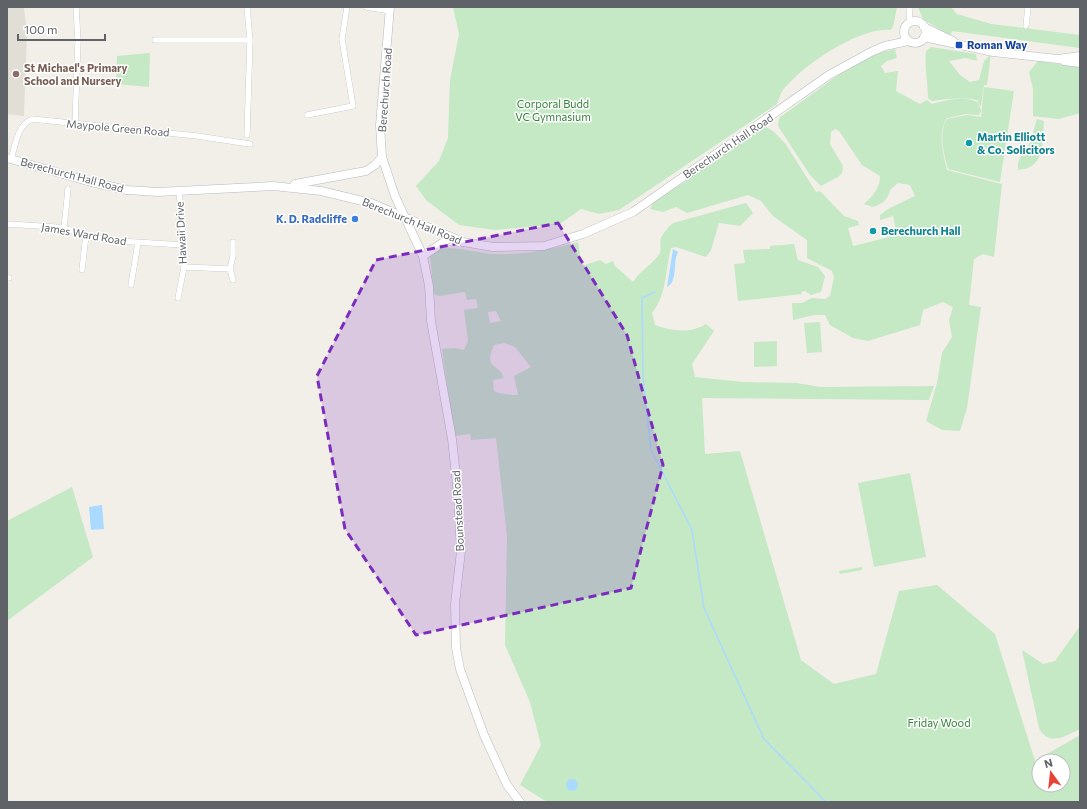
<svg xmlns="http://www.w3.org/2000/svg" width="1087" height="809" viewBox="0 0 1087 809" font-family="Commissioner,sans-serif">
<style>
.education{fill:#e1ded6}
.green{fill:#c5e8c5;fill-rule:evenodd}
.water{fill:#aadaff}
.lines{fill:none;stroke-linecap:round;stroke-linejoin:round}
.stream{stroke:#aadaff;stroke-width:1.5}
.street-casing{stroke:#b5b8bc;stroke-width:6}
.secondary-casing{stroke:#b6babf;stroke-width:9}
.street{stroke:#fff;stroke-width:5.5}
.secondary{stroke:#fff;stroke-width:8}
.marked{fill:#7b2cbf;fill-opacity:0.2;stroke:#7b2cbf;stroke-width:3;stroke-dasharray:8 5;stroke-linejoin:round}
.transit-dot{fill:#1a4fb4;stroke:#fff;stroke-width:1.5}
.education-dot{fill:#8d6e63;stroke:#fff;stroke-width:1.5}
.culture-dot{fill:#0f9aa8;stroke:#fff;stroke-width:1.5}
.shop-dot{fill:#3f7fe0;stroke:#fff;stroke-width:1.5}
.labels{text-anchor:middle;stroke-width:3;stroke-linejoin:round;paint-order:stroke}
.transit-label{font-size:11px;font-weight:bold;fill:#164399;stroke:#fff;text-anchor:start}
.education-label{font-size:11px;font-weight:bold;fill:#785e54;stroke:#fff;text-anchor:start}
.street-label{font-size:11px;fill:#5f6368;stroke:#fff}
.park-label{font-size:11px;fill:#348238;stroke:#fff}
.culture-label{font-size:11px;font-weight:bold;fill:#0d838f;stroke:#fff;text-anchor:start}
.shop-label{font-size:11px;font-weight:bold;fill:#366cbe;stroke:#fff;text-anchor:end}
</style>
<rect width="100%" height="100%" fill="#f1efe8"/>
<!-- education -->
<path class="education" d="M7 7H24L27 34 24 116 7 114Z"/>
<!-- green -->
<g class="green">
<path d="M453 7H897L893 27 891 30C859 27 803 65 783 90 780 94 779 99 777 104L619 210 599 214 581 209 560 224 495 230 459 225 426 200 416 186 439 161 448 138 450 80 459 34Z"/>
<path d="M918 7H951L957 14 991 24 1080 35V48L952 31 950 36 923 19Z"/>
<path d="M931 47 976 54 977 61 966 58 949 61 960 75 970 82 979 80 984 61 991 54 987 85H984L981 106 979 104 981 111 979 115 966 114 947 118C937 133 943 153 947 170L1002 184 994 257 983 254 974 259 969 305 981 307 967 408 960 431 942 430 926 421 937 383 942 353 952 337 949 320 953 307 943 302 923 310 920 325 868 341 853 338 830 325 825 315H814L793 320 792 303H802L812 298 825 299 830 296 834 277 832 271 807 258V240L773 216 761 201 748 195 687 213 676 207 663 212 650 209 655 200 685 182 706 164 765 126 774 132 785 143 816 192 820 191 844 216 858 221 859 225 848 228 853 246 897 235 893 216 880 220V215L888 209 915 196 910 185 898 183 890 190C888 200 882 204 873 207L864 204C873 196 880 188 880 176L862 165 839 131 835 129 831 132 830 144 843 166 842 173 838 177 821 186 810 175 778 126 779 118 848 68 871 55 895 49 897 58 887 61 881 66 885 73 898 71 896 91 920 104 927 100 932 104C947 100 965 95 979 103L977 100C961 97 947 99 932 101L928 98C928 82 924 67 926 51Z"/>
<path d="M150 53 149 87 116 84 117 56Z"/>
<path d="M1038 61 1080 67V113L1059 119 1033 116V89L1029 72Z"/>
<path d="M984 87 1014 91 1000 182 948 169C944 153 938 134 947 119L967 115 981 117Z"/>
<path d="M1037 119 1044 121C1042 142 1046 168 1018 170 1017 157 1024 154 1029 144 1033 137 1034 127 1037 119Z"/>
<path d="M746 203 753 213 740 226 719 223 711 250 706 257 676 247 671 248C665 271 667 295 652 313L655 325C672 331 690 334 706 324L714 331 692 364 695 377 743 382 796 383 821 387 934 386 929 400 702 398 705 454 740 451 801 660 834 684 876 674 899 591 937 585 995 634 1035 761 1080 735V802H547L520 785 541 745 530 702 505 645 507 536 496 438 471 440 470 434 454 436 442 349 455 348 464 350 468 341 464 310 478 308 476 299 467 300 465 292 439 296 434 294 430 256 435 249C455 247 466 250 484 253 514 257 550 250 578 242L582 266 600 260 606 264 613 261 615 266 633 282C641 270 650 266 658 256 663 251 659 244 661 238 664 232 668 227 673 223ZM496 311 501 321 490 323 488 312ZM504 343 515 347 531 367 514 376 518 395C512 395 498 394 494 391L493 380 504 378C499 362 483 371 494 345ZM1039 761H1063V785H1039Z"/>
<path d="M794 244 798 260 818 267 825 276 821 292 811 295 805 291 801 292 802 294 738 301 734 264 745 263 743 250 770 249V246Z"/>
<path d="M820 322 822 352 807 353 804 323Z"/>
<path d="M777 341V366L754 367V342Z"/>
<path d="M910 473 926 557 874 567 858 483Z"/>
<path d="M72 487 93 557 7 621V521Z"/>
<path d="M862 567V570L840 574 839 571Z"/>
<path d="M1080 626V729C1066 736 1048 747 1039 728L1022 650 1043 664 1055 661Z"/>
</g>
<!-- water -->
<g class="water">
<path d="M673 249 678 252C673 262 677 274 671 284L667 287Z"/>
<path d="M102 505 104 529 91 530 89 507Z"/>
<circle cx="572" cy="785" r="6"/>
</g>
<g class="lines">
<!-- stream -->
<path class="stream" d="M655 292 642 298 643 377 651 450 692 530 704 608 764 739 826 802"/>
<defs>
<g id="street">
<path d="M366 7 390 11"/>
<path d="M909 7 910 22"/>
<path d="M1026 26 1028 7"/>
<path d="M155 40H250"/>
<path d="M307 115 353 106 342 39 347 7"/>
<path d="M75 124 78 41 76 7"/>
<path d="M247 135 250 40 247 7"/>
<path d="M11 159C16 144 17 126 32 119L197 136 250 144"/>
<path d="M7 224 55 227 76 231 93 238 118 241 184 245"/>
<path d="M64 229 68 189"/>
<path d="M184 267 230 269 233 280"/>
<path d="M230 269 233 256V242"/>
<path d="M82 270 86 235"/>
<path d="M7 278H9"/>
<path d="M131 285 138 243"/>
<path d="M178 298 184 267V245L179 191"/>
</g>
<g id="secondary">
<path d="M390 7 380 125 382 157 395 196 423 256 429 286 431 321 452 439 458 495 461 551 455 604 456 648 460 669 484 735 507 785 520 802"/>
<circle cx="915" cy="32" r="11"/>
<path d="M924 27 953 41"/>
<path d="M924 37 993 52 1058 59 1080 56"/>
<path d="M1064 61 1080 63"/>
<path d="M7 158 91 182 127 190 158 192 273 186 321 191 371 203 463 242 493 247 544 246 583 234 633 212 829 75 871 52 885 46 908 41"/>
<path d="M293 187 295 184 366 171 375 165 382 157"/>
<path d="M423 256 451 237"/>
</g>
</defs>
<!-- street casing -->
<use href="#street" class="street-casing"/>
<!-- secondary casing -->
<use href="#secondary" class="secondary-casing"/>
<!-- street -->
<use href="#street" class="street"/>
<!-- secondary -->
<use href="#secondary" class="secondary"/>
</g>
<!-- marked area -->
<path class="marked" d="M558 223 627 335 663 465 631 588 416 635 345 529 317 376 376 260Z"/>
<!-- markers -->
<rect class="transit-dot" x="955" y="41" width="8" height="8" rx="2"/>
<circle class="education-dot" cx="16" cy="74" r="4"/>
<g class="culture-dot">
<circle cx="969" cy="143" r="4"/>
<circle cx="873" cy="231" r="4"/>
</g>
<circle class="shop-dot" cx="355" cy="219" r="4"/>
<g class="labels">
<!-- transit labels -->
<g class="transit-label">
<text x="967" y="49">Roman Way</text>
</g>
<!-- education labels -->
<g class="education-label">
<text x="24" y="72">St Michael's Primary<tspan x="24" dy="13">School and Nursery</tspan></text>
</g>
<!-- street labels -->
<g class="street-label">
<text transform="translate(385 90) rotate(-86)" y="4">Berechurch Road</text>
<text transform="translate(118 128) rotate(5)" y="4">Maypole Green Road</text>
<text transform="translate(728 146) rotate(-34)" y="4">Berechurch Hall Road</text>
<text transform="translate(72 175) rotate(15)" y="4">Berechurch Hall Road</text>
<text transform="translate(412 221) rotate(22)" y="4">Berechurch Hall Road</text>
<text transform="translate(181 233) rotate(-93)" y="4">Hawaii Drive</text>
<text transform="translate(84 234) rotate(10)" y="4">James Ward Road</text>
<text transform="translate(458 511) rotate(-93)" y="4">Bounstead Road</text>
</g>
<!-- park labels -->
<g class="park-label">
<text x="553" y="108">Corporal Budd<tspan x="553" dy="13">VC Gymnasium</tspan></text>
<text x="939" y="727">Friday Wood</text>
</g>
<!-- culture labels -->
<g class="culture-label">
<text x="977" y="141">Martin Elliott<tspan x="977" dy="13">&amp; Co. Solicitors</tspan></text>
<text x="881" y="235">Berechurch Hall</text>
</g>
<!-- shop labels -->
<g class="shop-label">
<text x="347" y="223">K. D. Radcliffe</text>
</g>
</g>
<!-- border -->
<rect width="1087" height="809" fill="none" stroke="#5f6368" stroke-width="16"/>
<!-- north arrow -->
<g transform="translate(1051 773) rotate(345)"><circle r="19" fill="#ffffff" stroke="#bfc1c3"/>
<path d="M0-3L7 15L0 10L-7 15Z" fill="#ea4335"/>
<text y="-6" font-size="11" font-weight="bold" text-anchor="middle" fill="#5f6368">N</text>
</g>
<!-- scale -->
<path d="M18 34v6h87v-6" fill="none" stroke="#5f6368" stroke-width="2"/>
<text x="24" y="34" font-size="12" fill="#5f6368" stroke="#ffffff" stroke-width="3" paint-order="stroke">100 m</text>
</svg>
